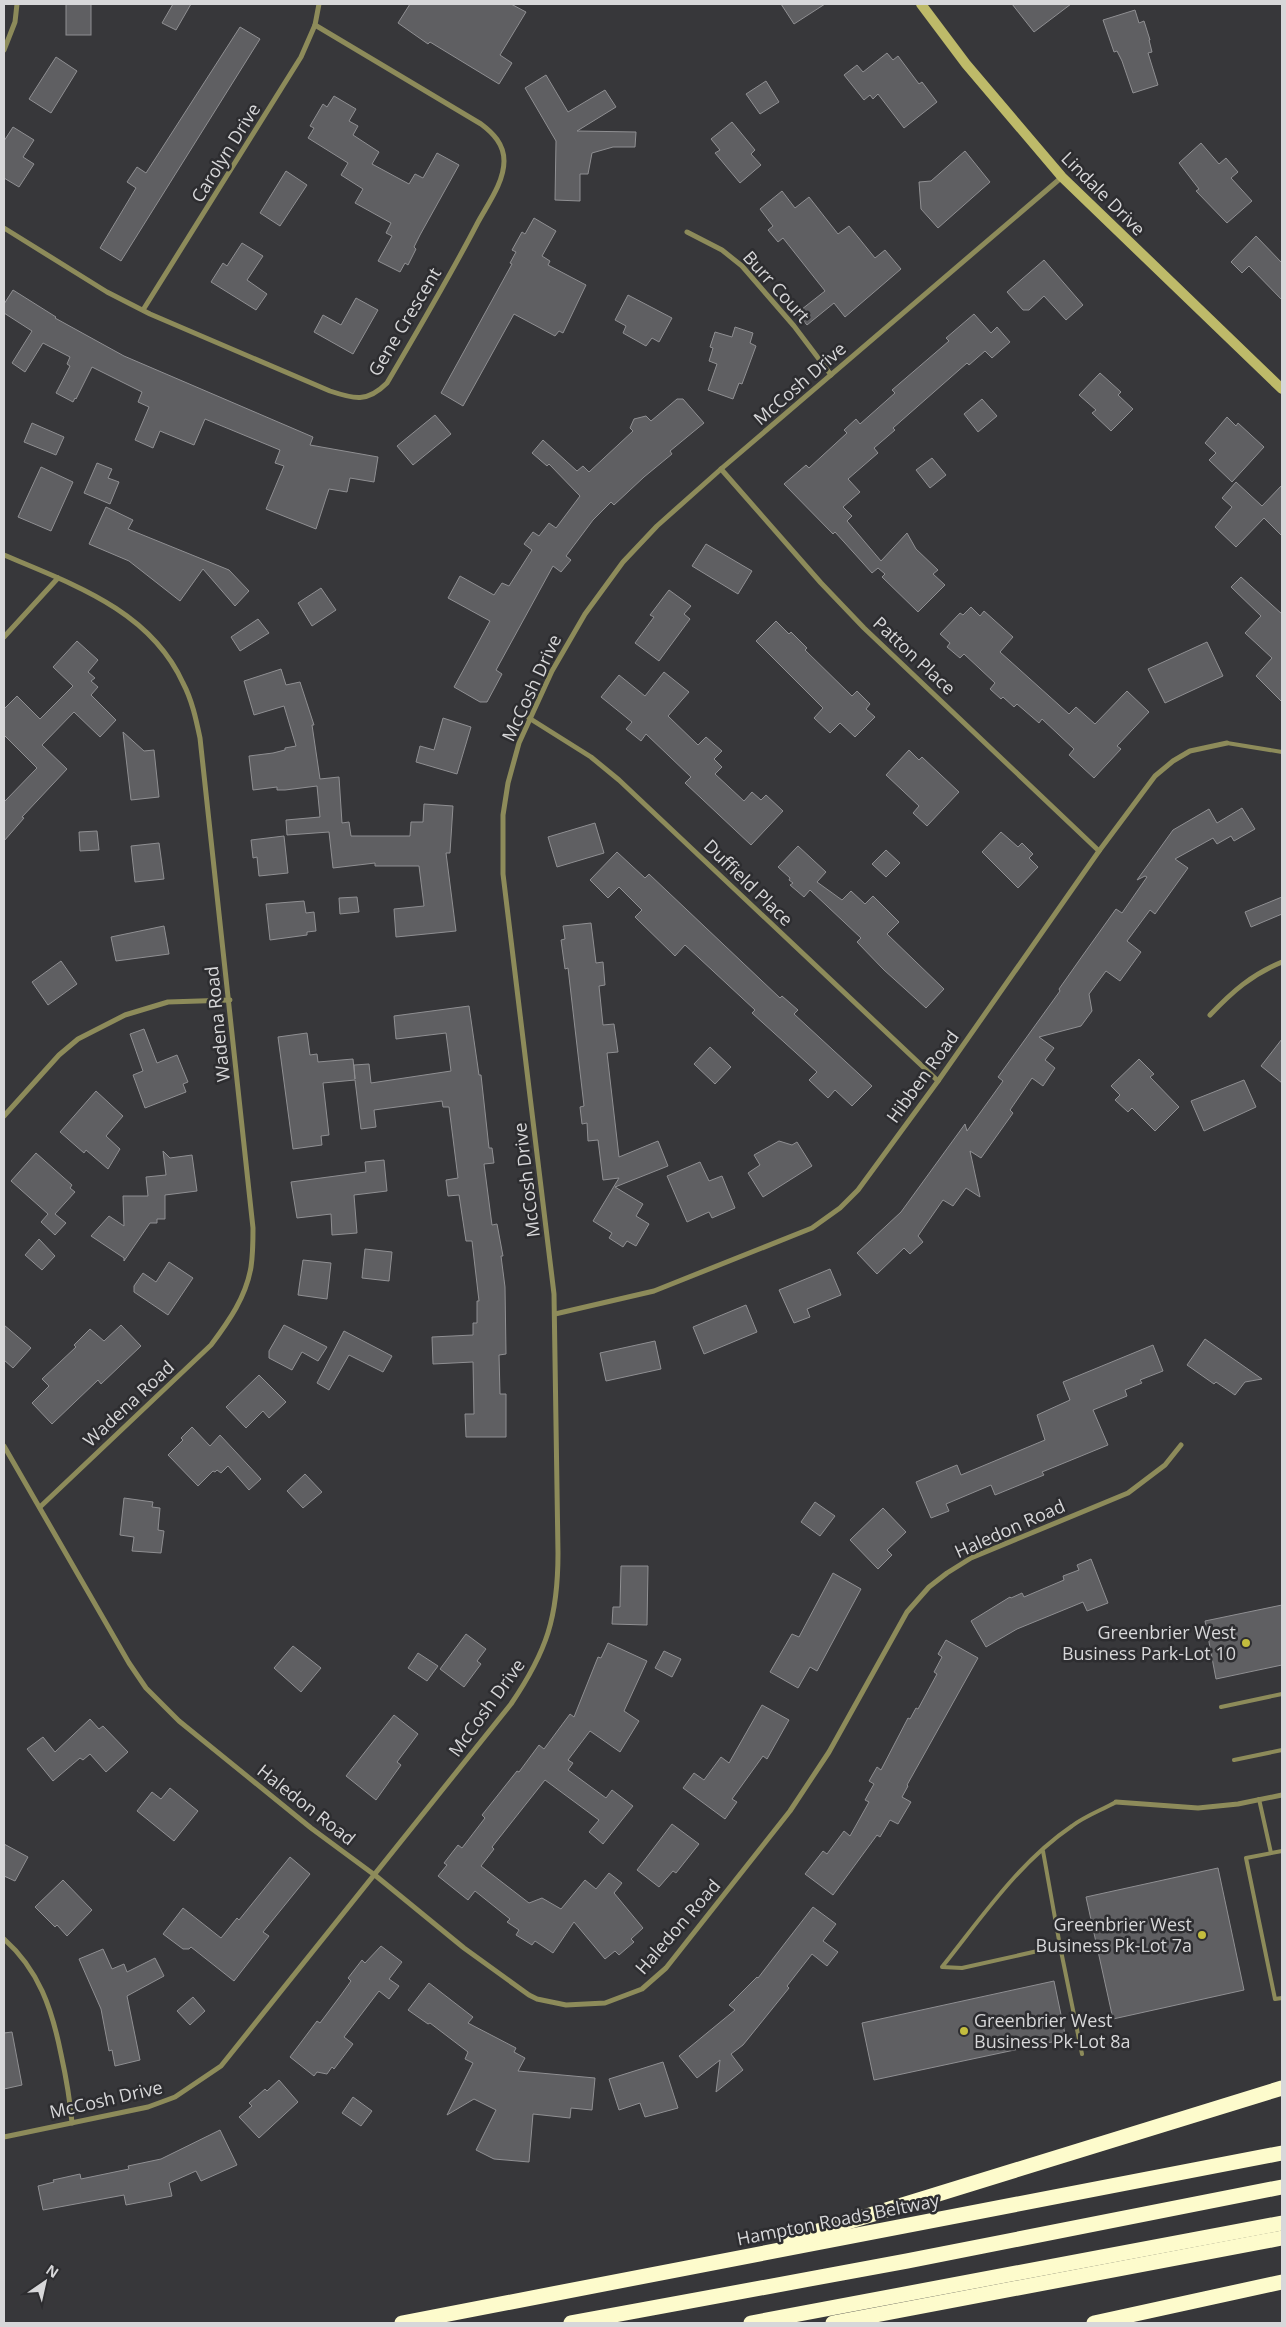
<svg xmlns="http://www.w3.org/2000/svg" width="1286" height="2327" viewBox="0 0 1286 2327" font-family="'Open Sans',sans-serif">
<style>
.building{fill:#5f5f62;stroke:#8f8f92}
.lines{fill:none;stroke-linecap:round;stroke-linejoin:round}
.lane{stroke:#8d8b5a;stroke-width:4}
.street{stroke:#8d8b5a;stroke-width:5}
.secondary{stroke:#beba69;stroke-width:10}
.highway{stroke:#fdfbcc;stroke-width:15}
.poi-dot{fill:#c3bd3e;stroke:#2d2d30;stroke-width:2}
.labels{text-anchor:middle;stroke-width:5;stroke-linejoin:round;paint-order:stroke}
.street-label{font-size:18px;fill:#d7d7d9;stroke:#2d2d30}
.poi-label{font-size:18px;fill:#d7d7d9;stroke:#2d2d30;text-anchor:end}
</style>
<rect width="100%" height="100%" fill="#37373a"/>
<!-- building -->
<g class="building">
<rect x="66" y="4" width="25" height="31"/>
<path d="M173 4H191L176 30 162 23Z"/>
<path d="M410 4H511L526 12 500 55 512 63 499 84 430 42 428 44 398 23Z"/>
<path d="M781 4H825L794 24Z"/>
<path d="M1012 4H1071L1034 32Z"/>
<path d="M1135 10 1139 23 1144 21 1150 40H1149L1152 52 1148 53 1158 85 1133 93 1122 61 1117 51 1114 52 1103 20Z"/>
<path d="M240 27 260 39 121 261 100 248 136 188 127 182 137 167 146 173Z"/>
<path d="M887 53 893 60 898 56 919 84 922 82 937 102 904 128 878 94 873 99 870 95 864 100 844 75 857 65 863 72Z"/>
<path d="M56 57 77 71 51 113 29 99Z"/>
<path d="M546 75 568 112 605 90 616 107 577 131 636 132 635 147H613L592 153 588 174H580V201L555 200 556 141 525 88Z"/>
<path d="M766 81 779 102 760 114 746 94Z"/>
<path d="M334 96 356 109 349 121 358 126 353 135 379 152 372 164 409 184 415 174 423 178 437 153 459 165 420 235 414 247 416 249 408 265 405 263 400 272 378 261 392 236 386 233 391 223 355 203 363 189 341 175 348 163 308 138 314 128 310 126 323 104 327 107Z"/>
<path d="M732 122 755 150 751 154 761 165 740 183 715 153 720 150 711 139Z"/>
<path d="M13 127 34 140 23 157 34 164 19 187 4 178V141Z"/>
<path d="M1201 143 1219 164 1226 158 1238 172 1231 178 1252 201 1227 223 1196 191 1199 189 1179 163Z"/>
<path d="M965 151 990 182 938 228 921 209 919 182 931 181Z"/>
<path d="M286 171 307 185 280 226 260 213Z"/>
<path d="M782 191 795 208 809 197 838 234 849 226 875 258 885 250 901 269 845 317 834 303 807 325 797 313 825 291 783 238 778 242 768 230 773 226 760 209Z"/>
<path d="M534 218 556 231 542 256 550 261 548 265 586 285 563 333 559 331 555 336 514 314 463 406 441 393 512 264 510 263 516 252 512 250 522 232 525 234Z"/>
<path d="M1256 236 1282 263V300L1249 266 1242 273 1231 262Z"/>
<path d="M242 243 263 256 247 280 267 294 256 310 211 282 223 263 227 266Z"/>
<path d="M1044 260 1083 305 1066 320 1044 296 1029 310H1023L1007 292Z"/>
<path d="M13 290 56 317 55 318 124 356 313 437 310 445 378 457 374 482 350 478 347 492 329 489 316 529 266 509 284 466 275 463 280 450 205 419 194 445 160 431 153 448 135 440 149 407 138 402 142 392 92 367 76 399 75 398 73 402 56 393 70 366 67 364 70 357 43 343 25 372 12 363 32 331 4 313V304Z"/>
<path d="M628 295 672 318 659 342 652 338 646 346 623 333 626 326 615 320Z"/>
<path d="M356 298 378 310 353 354 314 332 323 315 341 325Z"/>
<path d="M974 314 991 333 997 327 1010 342 992 358 985 351 969 365 967 363 893 428 895 430 874 448 878 453 848 479 860 492 843 507 852 516 847 521 881 561 907 533 916 549 938 570 933 574 945 585 918 612 882 577 885 574 878 568 872 573 835 532 833 534 784 484 806 465 809 468 847 433 844 430 856 419 860 424 895 393 892 390 949 341 946 338Z"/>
<path d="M735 327 753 333 750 343 756 346 742 384 739 383 733 399 708 390 717 364 709 361 713 348 710 347 715 332 732 337Z"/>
<path d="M1100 373 1121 392 1118 395 1133 409 1111 431 1092 413 1096 410 1079 395Z"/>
<path d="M677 399H683L704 423 670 451 672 454 644 477 614 505 611 502 593 520 566 556 571 560 561 572 553 566 496 670 502 674 487 702H480L454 687 490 621 448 598 460 576 494 595 502 583 509 586 532 550 524 544 533 532 539 536 549 523 556 528 580 496 549 464 547 466 532 453 543 440 577 471 583 466 589 472 633 431 630 428 634 419 646 416 651 421Z"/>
<path d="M982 399 997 416 978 432 964 414Z"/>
<path d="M435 415 451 434 413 465 397 446Z"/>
<path d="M1227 417 1236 426 1238 423 1264 447 1232 482 1209 460 1216 453 1205 443Z"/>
<path d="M32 423 64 437 56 455 24 442Z"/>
<path d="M932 458 946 475 930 488 916 470Z"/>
<path d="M97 463 112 469 108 478 119 482 110 504 84 493Z"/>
<path d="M41 467 73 482 51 531 18 517Z"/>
<path d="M1236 482 1262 506 1282 485V536L1264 518 1236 547 1215 527 1232 507 1222 498Z"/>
<path d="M106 507 133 520 128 529 229 570 249 591 235 606 203 569 180 601 129 561 89 544Z"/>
<path d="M706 544 752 571 738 594 692 566Z"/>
<path d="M1241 577 1282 614V702L1256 676 1272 658 1245 633 1261 616 1231 587Z"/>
<path d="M321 588 336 610 312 626 298 603Z"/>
<path d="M669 590 691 606 684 614 690 619 659 661 635 643 654 617 650 615Z"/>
<path d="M971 607 980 616 984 611 1013 637 1000 652 1069 714 1076 707 1095 724 1127 691 1149 712 1117 746 1121 749 1094 778 1069 755 1074 749 1042 719 1039 723 1017 704 1014 707 1003 697 1001 699 990 689 995 683 964 654 960 658 947 647 950 643 940 634 960 613 963 615Z"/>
<path d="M258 619 269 633 240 651 231 637Z"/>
<path d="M776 621 789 634 791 632 807 648 805 650 852 696 857 691 870 704 866 709 875 717 855 737 840 723 830 733 814 718 823 708 756 641Z"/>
<path d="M77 641 98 660 88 672 95 678 91 681 98 687 91 695 116 720 100 737 74 712 42 745 67 769 22 817 24 818 4 841V800L5 801 37 768 4 735V709L17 696 40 719 73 686 53 667Z"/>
<path d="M1207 642 1223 676 1165 703 1148 669Z"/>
<path d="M281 669 286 685 300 682 314 725H312L320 779 339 777 342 823 349 822 351 836H410L411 822H423L424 804 453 806 450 853H446L456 931 396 937 394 909 424 906 419 866H375V863L333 868 329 832 287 835 286 820 320 817 317 786 285 790H277V787L253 790 249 756 273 753 285 750V748L296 746 284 706 254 715 244 681Z"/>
<path d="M664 672 689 692 668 716 698 745 706 737 722 751 714 759 722 767 715 774 744 801 752 792 761 800 766 795 783 811 751 845 685 783 691 777 646 734 641 741 626 729 632 722 601 697 619 675 645 696Z"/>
<path d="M443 718 471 727 457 774 416 762 420 746 434 750Z"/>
<path d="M123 732 144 751 154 750 159 797 131 800Z"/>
<path d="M909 750 919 760 922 757 959 792 927 826 913 813 919 806 886 775Z"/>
<path d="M1242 808 1255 829 1234 841 1231 836 1217 844 1213 838 1175 859 1188 868 1155 914 1150 910 1127 941 1141 952 1120 981 1106 971 1089 994 1092 1011 1081 1026 1039 1037 1054 1048 1045 1060 1055 1068 1043 1086 1032 1078 1010 1110 1013 1113 981 1158 970 1151 980 1197 966 1188 953 1206 943 1200 918 1236 923 1242 910 1254 904 1248 877 1274 857 1253 901 1212 965 1124 967 1131 1003 1081 998 1077 1060 991 1059 989 1083 955 1116 909 1122 913 1147 877 1145 876 1137 880 1173 830 1209 809 1217 823Z"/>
<path d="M595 823 604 853 557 867 548 837Z"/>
<path d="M97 831 99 850 80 851 79 832Z"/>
<path d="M1001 832 1018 847 1022 843 1033 854 1029 858 1038 867 1018 888 982 852Z"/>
<path d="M284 836 288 873 259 876 257 857 253 858 251 840Z"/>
<path d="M159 843 164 879 135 882 131 846Z"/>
<path d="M798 846 826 872 817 882 842 900 851 891 865 904 873 896 899 922 887 934 944 989 926 1008 884 970 857 942 861 938 810 890 804 897 790 885 793 883 789 880 790 878 778 867Z"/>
<path d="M886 850 900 863 886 877 872 864Z"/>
<path d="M617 852 645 878 649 874 780 998 782 996 798 1010 794 1014 872 1086 852 1106 835 1090 828 1098 809 1080 817 1072 752 1013 755 1010 685 945 675 956 635 917 642 910 619 887 608 898 590 880Z"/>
<path d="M357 897 359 912 340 914 339 898Z"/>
<path d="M1282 897V914L1251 927 1245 912Z"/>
<path d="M304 901 306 913 314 912 316 931 307 932V935L270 940 266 904Z"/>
<path d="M591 923 596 963 603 962 605 985 599 986 603 1025 614 1024 618 1052 607 1053 619 1157 658 1141 668 1166 615 1187 643 1204 636 1216 649 1224 636 1246 627 1241 623 1247 609 1238 612 1233 593 1221 619 1178 603 1180 598 1140 588 1141 587 1123 582 1124 580 1107 584 1106 568 968 565 969 561 940 565 939 563 926Z"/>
<path d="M164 926 169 954 116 961 111 937Z"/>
<path d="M61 961 77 984 48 1005 32 982Z"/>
<path d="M469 1006 479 1075H481L489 1148H492L494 1163 484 1164 492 1225 497 1224 503 1256H501L505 1287 506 1354 499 1355 500 1394H506V1437H466L465 1414H474L473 1362 433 1364 432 1337 473 1335V1323H477V1301H479L472 1241H466L459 1195 448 1196 446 1180 458 1178 449 1107H443L442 1101 374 1110 376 1127 361 1129 355 1080 323 1083 329 1135 321 1136 322 1145 293 1149 278 1037 307 1033 310 1055 317 1054 318 1062 353 1059 355 1079 354 1065 369 1064 371 1083 451 1071 446 1033 396 1039 394 1016Z"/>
<path d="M144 1029 157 1063 177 1055 188 1082 183 1084 186 1092 145 1108 133 1075 143 1071 130 1034Z"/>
<path d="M1282 1039V1083L1261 1066Z"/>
<path d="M710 1047 731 1067 715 1084 694 1064Z"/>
<path d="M1139 1059 1154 1074 1150 1077 1179 1107 1155 1131 1132 1108 1128 1112 1115 1100 1120 1095 1111 1086Z"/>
<path d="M1244 1080 1256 1107 1204 1131 1191 1101Z"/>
<path d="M96 1091 123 1116 106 1136 120 1149 108 1169 86 1150 84 1153 60 1132Z"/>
<path d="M779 1141 792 1145 797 1142 812 1166 763 1197 748 1173 760 1165 754 1155Z"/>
<path d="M163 1151 170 1158 192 1155 197 1191 165 1195V1219H157V1223H150L124 1261V1258L91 1236 109 1216 124 1226 123 1196H148L146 1177 166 1175Z"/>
<path d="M36 1153 72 1185 70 1188 75 1192 55 1214 66 1223 55 1235 41 1222 48 1214 11 1181Z"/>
<path d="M384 1160 387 1191 354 1195 357 1233 332 1235 331 1214 297 1218 291 1182 366 1172 365 1162Z"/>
<path d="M700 1162 709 1181 722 1176 735 1208 712 1218 709 1212 687 1222 667 1176Z"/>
<path d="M39 1239 55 1256 42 1270 25 1255Z"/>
<path d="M365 1249 392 1252 389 1281 362 1278Z"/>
<path d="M303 1260 331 1263 327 1299 298 1295Z"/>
<path d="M169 1262 193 1278 168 1315 134 1292V1286L143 1273 156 1282Z"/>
<path d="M830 1269 841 1295 807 1309 810 1317 794 1323 779 1290Z"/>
<path d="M746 1305 757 1332 704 1354 693 1327Z"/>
<path d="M4 1325 31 1348 13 1368 4 1360Z"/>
<path d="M121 1325 141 1346 101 1384 98 1380 52 1424 32 1403 49 1386 42 1379 76 1347 74 1345 90 1329 104 1341Z"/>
<path d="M284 1325 327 1347 318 1361 302 1352 292 1370 269 1358V1351Z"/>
<path d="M344 1331 392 1356 383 1372 349 1355 329 1390 317 1383Z"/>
<path d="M1205 1339 1262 1379 1245 1382 1235 1395 1216 1382 1214 1384 1187 1365Z"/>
<path d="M655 1341 661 1369 606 1381 600 1353Z"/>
<path d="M1153 1345 1163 1371 1140 1380 1142 1383 1125 1390 1127 1396 1093 1410 1108 1445 1042 1472 1044 1475 995 1495 991 1485 946 1504 949 1511 931 1518 916 1482 957 1465 961 1475 1045 1440 1037 1415 1070 1400 1063 1382Z"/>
<path d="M259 1375 286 1402 269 1418 263 1411 246 1428 226 1407Z"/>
<path d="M192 1427 210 1446 220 1435 261 1479 249 1490 228 1466 221 1473 217 1470 215 1472 213 1471 198 1486 168 1455 183 1440 181 1438Z"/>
<path d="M305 1474 322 1492 303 1508 287 1491Z"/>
<path d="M124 1498 153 1502 152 1507 160 1508 158 1530 164 1531 161 1553 132 1551 134 1537 120 1535Z"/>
<path d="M815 1502 835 1516 820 1536 801 1522Z"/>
<path d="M883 1508 906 1532 887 1550 892 1555 878 1569 850 1540Z"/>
<path d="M1091 1559 1108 1603 1087 1611 1083 1602 1017 1629 986 1647 971 1621 1010 1597 1011 1598 1022 1593 1024 1597 1064 1580 1063 1576 1079 1570 1077 1565Z"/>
<path d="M621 1566H648L647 1625 612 1624 613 1607H620Z"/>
<path d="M833 1573 861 1589 817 1671 810 1667 798 1688 770 1672 792 1634 799 1637Z"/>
<path d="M1282 1605V1665L1216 1679 1205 1621Z"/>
<path d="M466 1634 486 1649 477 1661 481 1664 464 1687 440 1669Z"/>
<path d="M946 1640 978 1658 907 1785 908 1786 902 1797 911 1802 898 1824 890 1820 880 1837 877 1835 833 1895 805 1874 823 1851 827 1854 844 1831 850 1836 869 1802 865 1800 874 1784 869 1781 877 1767 881 1770 908 1718 910 1719 916 1708 918 1709 937 1674 934 1672 942 1657 938 1654Z"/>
<path d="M608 1643 647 1661 624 1711 639 1721 620 1752 590 1731 568 1760 573 1763 568 1770 606 1798 612 1790 633 1806 603 1844 589 1832 599 1820 545 1780 492 1847 494 1849 481 1866 529 1903 542 1898 561 1909 585 1880 596 1889 609 1873 622 1883 614 1893 643 1928 631 1939 634 1942 619 1955 615 1951 605 1959 574 1922 553 1953 535 1941 532 1945 516 1935 519 1930 507 1922 510 1919 475 1891 468 1900 438 1876 447 1865 444 1863 458 1845 462 1848 485 1818 482 1815 517 1771 519 1772 539 1745 544 1749 570 1714 574 1717 598 1657 601 1658Z"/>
<path d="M293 1646 321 1668 301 1692 274 1668Z"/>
<path d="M664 1651 681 1659 672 1677 655 1668Z"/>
<path d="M418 1653 438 1666 427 1681 408 1668Z"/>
<path d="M762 1705 789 1720 767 1759 763 1756 732 1799 737 1802 725 1819 683 1788 694 1773 704 1780 721 1757 729 1763Z"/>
<path d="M394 1715 418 1734 397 1762 401 1765 376 1800 346 1776Z"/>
<path d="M90 1719 99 1729 103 1726 128 1752 106 1772 90 1754 83 1760 80 1758 53 1781 27 1749 43 1737 55 1752Z"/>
<path d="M170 1788 198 1811 174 1841 137 1811 152 1792 161 1799Z"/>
<path d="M672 1824 699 1844 676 1873 673 1871 659 1887 637 1870Z"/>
<path d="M4 1844 28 1857 15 1881 4 1876Z"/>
<path d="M290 1857 310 1874 263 1932 269 1936 234 1981 191 1947 189 1949H183L163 1934 183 1908 221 1938 237 1918 239 1920Z"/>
<path d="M1218 1868 1244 1990 1113 2019 1086 1897Z"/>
<path d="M63 1880 92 1910 67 1936 57 1925 55 1927 35 1907Z"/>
<path d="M813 1907 836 1924 823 1941 838 1952 827 1966 812 1954 787 1986 789 1988 743 2045 731 2054 743 2070 716 2092 720 2060 697 2078 679 2056 735 2010 729 2005 757 1977 758 1978Z"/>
<path d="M381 1946 402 1962 389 1979 399 1986 389 1999 379 1991 344 2037 353 2044 334 2069 332 2067 327 2074 317 2072 314 2076 290 2057 317 2021 320 2023 341 1995 351 1981 348 1978 362 1960 365 1963Z"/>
<path d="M103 1949 112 1969 124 1964 127 1972 155 1958 164 1976 127 1996 140 2060 115 2066 112 2050 109 2051 101 2009 79 1959Z"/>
<path d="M1054 1981 1066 2039 874 2080 862 2023Z"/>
<path d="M429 1983 473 2017 468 2023 516 2048 514 2052 525 2058 518 2071 595 2078 592 2110 571 2108 570 2118 533 2114 529 2162 494 2159 476 2150 496 2110 474 2099 447 2115 473 2063 465 2059 468 2052 430 2023 428 2024 408 2010Z"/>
<path d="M193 1997 205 2011 190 2025 177 2011Z"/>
<path d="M12 2032 22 2085 4 2089V2033Z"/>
<path d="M663 2062 678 2108 645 2117 640 2103 619 2110 609 2079Z"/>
<path d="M279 2080 298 2102 259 2138 239 2117 252 2106 249 2103 265 2089 267 2091Z"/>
<path d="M353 2097 372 2111 361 2126 342 2113Z"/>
<path d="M220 2130 237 2165 201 2181 196 2171 169 2183 172 2196 126 2205 124 2195 43 2210 38 2186 54 2182 53 2180 80 2174 81 2179 129 2169 128 2166 161 2159Z"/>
</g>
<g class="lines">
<!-- lane -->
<g class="lane">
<path d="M1227 743 1282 752"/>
<path d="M1221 1707 1282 1694"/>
<path d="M1234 1760 1282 1750"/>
<path d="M1259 1799 1271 1853"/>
<path d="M1043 1851 1060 1946 962 1968 942 1967C982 1917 1019 1862 1072 1826 1085 1816 1102 1810 1116 1802"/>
<path d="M1282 1851 1246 1858 1275 1999 1282 1998"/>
<path d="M1060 1946 1082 2054"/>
</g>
<!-- street -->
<g class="street">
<path d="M4 50 15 22 17 4"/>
<path d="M4 228 107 292 150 314 330 391C354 399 367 403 387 383 418 330 449 278 477 224 487 205 504 183 504 161 504 144 493 133 481 124L315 25"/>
<path d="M687 232 722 250 742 266 794 326 831 375"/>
<path d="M143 310 301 57 315 25 319 4"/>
<path d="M721 469 821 583 864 628 1099 851"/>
<path d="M4 555C72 584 150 610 183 683 192 700 196 719 200 738L253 1228C253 1241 253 1254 251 1267 246 1297 229 1321 211 1345L40 1507"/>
<path d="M4 637 58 578"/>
<path d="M529 718 591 757 619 780 938 1081"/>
<path d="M1210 1015C1233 991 1251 975 1282 962"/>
<path d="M4 1116 59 1055 78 1039 125 1015 168 1002 230 1000"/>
<path d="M555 1314 654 1291 812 1228 840 1208 858 1190 938 1081 1099 851 1155 776 1173 761 1190 751 1227 743"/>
<path d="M4 1446 129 1663 146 1688 179 1721 311 1828 376 1876 464 1948 529 1995 537 1999 566 2005 605 2003 642 1989 666 1968 790 1811 829 1752 907 1612 929 1587 947 1573 971 1558 1128 1493 1165 1465 1181 1445"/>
<path d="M1116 1802 1198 1808 1238 1804 1282 1795"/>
<path d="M4 1939C39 1970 52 2009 61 2054 66 2077 70 2099 72 2123"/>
<path d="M4 2137 148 2107 175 2097 221 2066 511 1704C547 1651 558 1617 558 1553L554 1294 503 874V815L508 783 519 743 552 671 585 614 623 562 657 526 721 469 1062 177"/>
</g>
<!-- secondary -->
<path class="secondary" d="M921 4 966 64 1062 177 1282 389"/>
<!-- highway -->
<g class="highway">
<path d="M789 2240 1282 2088"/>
<path d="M402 2323 1282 2153"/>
<path d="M571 2323 907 2261 1282 2187"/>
<path d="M751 2323 1282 2223"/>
<path d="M833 2323 1282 2238"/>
<path d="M1094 2323 1282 2282"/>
</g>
</g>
<!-- markers -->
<g class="poi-dot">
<circle cx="1246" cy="1643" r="5"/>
<circle cx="1202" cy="1935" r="5"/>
<circle cx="964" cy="2031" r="5"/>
</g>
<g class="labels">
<!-- street labels -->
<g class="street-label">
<text transform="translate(226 153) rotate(-58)" y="6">Carolyn Drive</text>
<text transform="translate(1103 194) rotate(45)" y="6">Lindale Drive</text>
<text transform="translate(776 287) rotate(48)" y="6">Burr Court</text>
<text transform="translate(405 322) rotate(-59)" y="6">Gene Crescent</text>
<text transform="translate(800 384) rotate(-41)" y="6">McCosh Drive</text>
<text transform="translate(914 656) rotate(43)" y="6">Patton Place</text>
<text transform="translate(532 688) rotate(-65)" y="6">McCosh Drive</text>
<text transform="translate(748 883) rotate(44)" y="6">Duffield Place</text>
<text transform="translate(218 1024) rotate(-96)" y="6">Wadena Road</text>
<text transform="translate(923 1077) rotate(-54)" y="6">Hibben Road</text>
<text transform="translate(527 1180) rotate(-97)" y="6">McCosh Drive</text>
<text transform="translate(129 1404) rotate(-43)" y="6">Wadena Road</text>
<text transform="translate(1010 1529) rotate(-24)" y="6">Haledon Road</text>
<text transform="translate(487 1708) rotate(-54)" y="6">McCosh Drive</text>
<text transform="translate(306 1805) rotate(38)" y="6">Haledon Road</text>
<text transform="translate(678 1927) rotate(-49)" y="6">Haledon Road</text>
<text transform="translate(106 2100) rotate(-13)" y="6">McCosh Drive</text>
<text transform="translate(838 2220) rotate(-11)" y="6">Hampton Roads Beltway</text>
</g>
<!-- poi labels -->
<g class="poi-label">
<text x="1236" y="1639">Greenbrier West<tspan x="1236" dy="21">Business Park-Lot 10</tspan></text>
<text x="1192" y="1931">Greenbrier West<tspan x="1192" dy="21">Business Pk-Lot 7a</tspan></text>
<text x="974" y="2027" text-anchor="start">Greenbrier West<tspan x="974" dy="21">Business Pk-Lot 8a</tspan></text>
</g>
</g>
<!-- border -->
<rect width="1286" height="2327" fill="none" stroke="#d7d7d9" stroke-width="10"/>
<!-- north arrow -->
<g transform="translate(45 2282) rotate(34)" stroke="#2d2d30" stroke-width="4" paint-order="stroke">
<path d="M0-4L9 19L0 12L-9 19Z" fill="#d7d7d9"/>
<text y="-8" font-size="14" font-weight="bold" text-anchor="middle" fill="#d7d7d9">N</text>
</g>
</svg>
